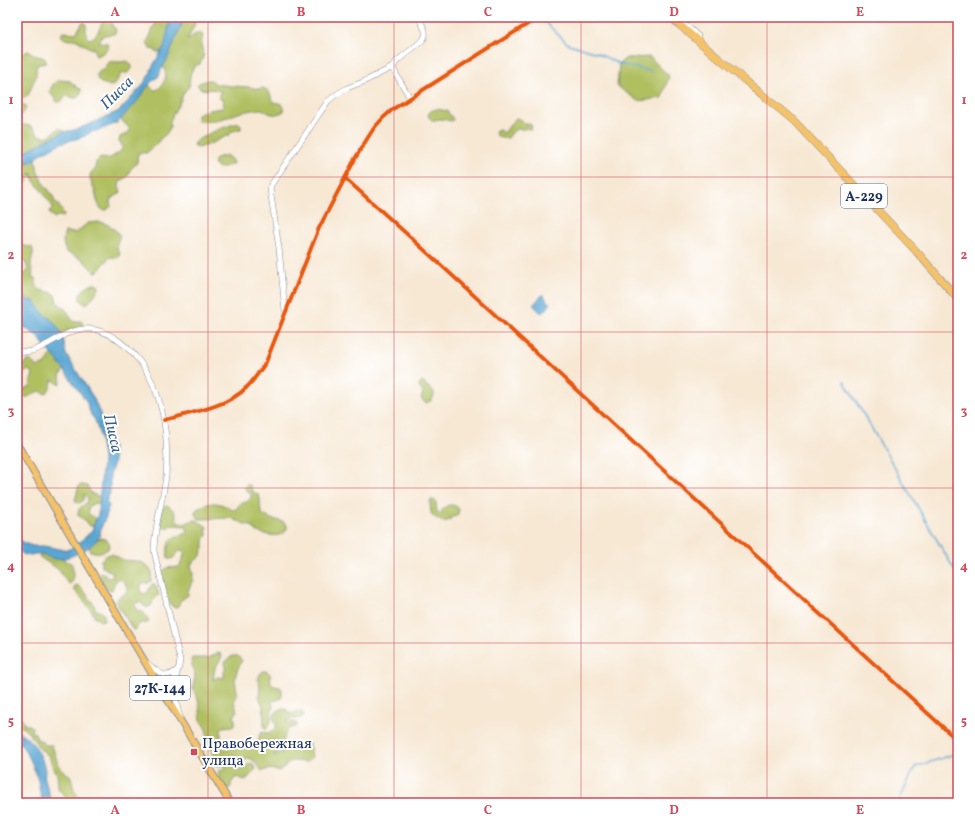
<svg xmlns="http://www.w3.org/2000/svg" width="975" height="820" viewBox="0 0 975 820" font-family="Vollkorn,serif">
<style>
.green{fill:#b0bf61;stroke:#667760}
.water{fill:#5aa6d2;stroke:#3a6a98}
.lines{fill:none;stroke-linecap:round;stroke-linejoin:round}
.stream{stroke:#5aa6d2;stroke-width:1.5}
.minor-casing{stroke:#898c99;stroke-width:6}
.major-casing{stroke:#898c99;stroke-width:8}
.highway-casing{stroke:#898c99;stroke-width:8}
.minor{stroke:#fff;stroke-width:5}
.major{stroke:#f3c26a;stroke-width:6}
.highway{stroke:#f3c26a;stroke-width:7}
.cycleway-casing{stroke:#fff;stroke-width:6}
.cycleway{stroke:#e8590c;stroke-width:4}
.grid{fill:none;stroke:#d1495b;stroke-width:1;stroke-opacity:0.55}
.poi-dot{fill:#d1495b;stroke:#fff;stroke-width:1.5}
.labels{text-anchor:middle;stroke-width:4;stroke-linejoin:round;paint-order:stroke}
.shield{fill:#fff;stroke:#5f6d8e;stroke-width:1}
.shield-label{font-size:14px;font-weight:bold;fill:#1b2f5e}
.poi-label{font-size:15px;fill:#1b2f5e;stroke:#fff;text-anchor:start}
.water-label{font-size:16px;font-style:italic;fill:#345f8c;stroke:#fff}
.neatline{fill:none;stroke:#d1495b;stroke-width:1.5}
.grid-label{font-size:13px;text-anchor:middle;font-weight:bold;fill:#d1495b}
</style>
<rect width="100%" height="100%" fill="#fff"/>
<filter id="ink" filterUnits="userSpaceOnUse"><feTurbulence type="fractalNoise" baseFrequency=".025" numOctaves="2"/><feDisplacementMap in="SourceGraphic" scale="8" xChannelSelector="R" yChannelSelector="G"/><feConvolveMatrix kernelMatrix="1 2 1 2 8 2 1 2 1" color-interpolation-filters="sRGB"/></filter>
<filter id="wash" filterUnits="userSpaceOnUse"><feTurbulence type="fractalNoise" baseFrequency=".012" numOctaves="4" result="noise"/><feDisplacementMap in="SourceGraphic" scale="16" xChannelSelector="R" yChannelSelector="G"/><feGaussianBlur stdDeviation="0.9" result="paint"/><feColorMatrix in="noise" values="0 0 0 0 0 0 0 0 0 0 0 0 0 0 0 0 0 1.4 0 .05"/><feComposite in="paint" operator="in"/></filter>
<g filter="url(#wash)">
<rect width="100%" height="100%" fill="#f7e8d4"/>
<!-- green -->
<g class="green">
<path d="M104 17H121L119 19 113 20 112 26 115 28 116 31 114 34 104 35 100 39V42L107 43 109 46C107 50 101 55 96 56L95 54V48L92 49 75 39C70 41 64 40 61 35L63 32 76 33 83 22 86 23C87 29 84 34 89 39 98 38 101 24 104 17Z"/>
<path d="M158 17H170L172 20 166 44 160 52H156L155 50 150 49 147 43C151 34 154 26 158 17Z"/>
<path d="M181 17H195V24L187 40 197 33H201L203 36 201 45 204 55 203 58 200 64 194 66 190 75 189 87 184 92 179 104 174 112 170 121V128L166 134 160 139 157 144 151 148 147 153H138L137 163 130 170 128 176 120 182 119 185 121 192 119 194 110 200V203L111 206C100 220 96 197 95 191 93 186 88 178 91 173 92 171 94 170 95 168 96 165 95 163 98 160 102 156 105 160 110 158 111 158 114 155 115 155 122 151 125 148 119 141L120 137 128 133 130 130C128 125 122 123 120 117L146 85H149L154 90C158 90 159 89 162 85 168 76 166 71 161 62Z"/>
<path d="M28 51C31 52 34 55 37 56 42 58 45 55 46 63L37 65C36 69 36 72 36 75 36 79 33 82 32 85 29 94 28 101 17 96V86L19 81 20 65 17 59 19 55Z"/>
<path d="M650 57 669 76 662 98 638 101 617 86 619 64 626 58Z"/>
<path d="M127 61C131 63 132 65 132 69L127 73H122L114 85 110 86C107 84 104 84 101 83 97 80 95 75 99 72 101 70 104 70 105 68 106 67 106 64 108 62 114 61 120 63 127 61Z"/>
<path d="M60 80 70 81 78 88 81 89V93L77 98H74L68 96 64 97C63 100 62 102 57 102L51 94 50 91C51 86 55 81 60 80Z"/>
<path d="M208 80H211L216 84 232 86 249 87 259 89 262 88C270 89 270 96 274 102 280 103 285 104 284 111 280 114 272 116 267 112 265 111 263 109 261 109 255 109 248 111 242 112 228 116 213 124 198 121L197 118V115L209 110 222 108 224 106 222 99 219 98V94L221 92C212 85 204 95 197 85L199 83Z"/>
<path d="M17 103H19L25 105 26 109 20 117 18 122 20 124 30 126 33 128 39 136C42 136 45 137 49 136 54 133 59 124 65 132L27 152 17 154Z"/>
<path d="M437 109 447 111 453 119 452 121C448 121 446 119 441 119 435 119 433 123 428 116 429 111 432 110 437 109Z"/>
<path d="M516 118 520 119 524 124H530L532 126 531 129H529L526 128C521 131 526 129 520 129 513 129 511 134 508 138H501L496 135 495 131 498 129 504 133 514 120Z"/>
<path d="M239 123 241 126V129L233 131 229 135 220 139 208 145 198 148 195 147 194 144C198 136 229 125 239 123Z"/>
<path d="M226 156C229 157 231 159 233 162L232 165C224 165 222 172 214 164V161L215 159 219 157Z"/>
<path d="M33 160C37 163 38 167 37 171L39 174 46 188 48 189 54 198V201L57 203 64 214V216L62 217C59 215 57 216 55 218L50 214 49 211 52 209 53 207 44 194 34 181 31 173 27 182 21 190 17 191V167H19L21 161Z"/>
<path d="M98 222C107 223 115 228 120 236 117 242 115 248 120 254L119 257 116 258 110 257 97 272H94L82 259 66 252C63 245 62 240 65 232H68L71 233H75L88 223Z"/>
<path d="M17 240H19L23 246 32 247C35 255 31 257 31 264 31 269 34 272 32 277L35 278 37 287 40 290 53 293 55 295 57 302 67 311 72 320 75 322C80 320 83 321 84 327L63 333 60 332 55 325 39 315 36 306V302L33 300H26L23 295 21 289H17V273L23 274 26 273 28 270 26 264 17 253Z"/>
<path d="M93 284H96L99 286V289L89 302 86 304C72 299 84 287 93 284Z"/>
<path d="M53 353 59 359 58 364 63 367 64 370C61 374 59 376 61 381L60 384 57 383 55 381 52 380C52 386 49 391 45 394L40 391C32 393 28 400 19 397L17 394 22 390 31 386V380L33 374 31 371 28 370 23 374 17 383C17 372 19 365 30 360L37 367C40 366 45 365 48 361 50 357 49 356 53 353Z"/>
<path d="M422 382 434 392C435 398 431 401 426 403L423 401 421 399 423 392 419 387V384Z"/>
<path d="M80 485H84L87 486 92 494 101 497 99 503C99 503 93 503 93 504 88 505 87 512 90 515 91 516 95 517 95 519 96 521 94 524 93 526H90L86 521 78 515 79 509C84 504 93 501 84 494V499L82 502 79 503 76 502 75 499C78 494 76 489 80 485Z"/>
<path d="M246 485H250L252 491 259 495C261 500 260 507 261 511 262 514 264 515 266 516 273 522 280 518 287 525 289 539 266 536 258 532 254 530 253 527 250 526 248 525 246 525 244 524 244 524 239 521 238 521H236L232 518 202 519H199L195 514V511C202 504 216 500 225 506 228 507 230 510 234 510 237 509 239 505 241 503 246 503 249 501 251 497V494L246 490 244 487Z"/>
<path d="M431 500H434L436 503 437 513H441C442 511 443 509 444 508 448 503 456 505 459 509L458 514 447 521 444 522 441 521 433 516 431 513 430 503Z"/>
<path d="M166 505C172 507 177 513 176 520 185 529 188 519 197 520 200 524 204 523 207 527L206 530 207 532V535L205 538 204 541V548L202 550 201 556 191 564 193 574 192 582 189 588 188 595 180 601 178 607H173C166 601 162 581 162 572 169 564 173 570 180 566 181 561 185 557 184 551L181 550C175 554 175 560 168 559 167 552 167 541 174 537 180 534 185 537 188 529 184 526 177 525 172 525 168 526 171 526 166 528 158 530 159 521 160 516 161 511 162 508 166 505Z"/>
<path d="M100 538 106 539 110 544 108 549C102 553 97 553 90 551L89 544Z"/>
<path d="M39 553 60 557 62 559 71 563C75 569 72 574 73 581L70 584 67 582 58 569 41 558 39 556Z"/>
<path d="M112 554 123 560 136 561 143 563 148 567 152 572 151 581 149 583 142 584 140 590 142 593 144 594C151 592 148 586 154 583L157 589 159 595 152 602V605L149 607H146L141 603 138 602 135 604V607L137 610 143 612 149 620 148 623H141L138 625 137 628 135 630 132 629 127 620 119 608 116 602C118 595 125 596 127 591 128 585 121 575 116 581 114 583 113 587 112 590H108L100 577V573H103L107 578H110L113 576V573L101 566V560L106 555Z"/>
<path d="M76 585 79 586 86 593 89 599 92 601 96 610C101 611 104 613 105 618L104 620 100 621 95 617 86 603 75 591 74 588Z"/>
<path d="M217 653 221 654 222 657 215 668 213 680 218 677 224 678V672C226 669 226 667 225 663 227 658 232 655 238 656L242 660C239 666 236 672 235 679 235 683 238 692 237 695 236 698 235 699 234 701L237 711 234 717 235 720V724L233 726 222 727 221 730V737C218 741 215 742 210 741L208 739 206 729 201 721 199 702 193 690 194 681 195 678V675L191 661 192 658H209Z"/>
<path d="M263 671H266L270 674 271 684 274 686 280 687 282 689V696L280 699 273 701 272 704 273 705C273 709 271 712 271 716 271 722 271 725 266 729L264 726 263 706 259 696 260 686 258 680 260 674Z"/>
<path d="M280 709H286L290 714 300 711 303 713 304 716C298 720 291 717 286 722L289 723 295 722 298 725 296 727C281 727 287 741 280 749 278 752 276 752 274 756L286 749 296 747 304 742H308L310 744 312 757 307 762 294 761 290 762 280 771H277L271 769 262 771C257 767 256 760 248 758L240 763 237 761 234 755 231 754 229 756C229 762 235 772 242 769 246 768 246 765 251 763L254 765 256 769 247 779 244 780 238 777 235 778 231 783V786L229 789C222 787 219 780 218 773L220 770H223L225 767 224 764 218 766 215 765C214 758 209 750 212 743L215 742 218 744 222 749H226L231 745 237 746C245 741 248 742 257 743 259 739 259 735 262 732L268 733 276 728C277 718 267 719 280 709Z"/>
<path d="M17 715 22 718 25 725H30L32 727 31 732 35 733 37 739 42 741 43 744 46 745H52L57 761 63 771 71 776C73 785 73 795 82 798L84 801 83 803H65L66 800V797L59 790 58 787V784L57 774 52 765 49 756 39 748 34 740 25 729 17 725Z"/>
</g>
<!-- water -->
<g class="water">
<path d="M170 17H185L167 60 161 70 159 76 151 82 136 103 117 123 100 130 91 132 83 137 61 143 42 153 35 160 26 163 17 167V154L28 151 31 148 63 132 78 129 117 112 120 110 142 86 151 72V69L164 47 169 25Z"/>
<path d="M17 281 22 293 27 300C40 302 35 305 43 313 43 314 48 316 48 317 54 321 59 329 62 335 65 341 64 347 66 354L93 397 104 423 113 448 114 462 110 475V493L106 502 109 505C108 509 107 513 106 517 105 520 102 523 102 526 100 530 101 534 98 538 91 549 68 560 55 559 49 559 46 554 40 554 28 553 30 560 17 550V538L27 544 33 546H44L66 550 70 549C76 544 88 536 92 530 94 525 95 520 98 515L103 459 100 436 95 420 91 415 86 401 55 357 48 351 40 339 36 335 20 325 17 320Z"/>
<path d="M542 295H544L547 301 550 303V304L547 309 541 313 533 305Z"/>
<path d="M17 731C32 739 42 753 45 770 45 773 44 776 45 779 47 787 49 795 53 803H43C40 796 40 789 38 781 35 769 27 749 17 741Z"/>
</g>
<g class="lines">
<!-- stream -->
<g class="stream">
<path d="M544 19V21L568 44 597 53 619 64 651 71"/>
<path d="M844 381 958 576"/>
<path d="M898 803 915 767 958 753"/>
</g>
</g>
</g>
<g filter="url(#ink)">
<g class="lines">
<defs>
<g id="minor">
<path d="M677 17 698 36"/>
<path d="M410 98 396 74 393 67 397 61 423 40C429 32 422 25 418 17"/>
<path d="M345 178 442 266 687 492 958 741"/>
<path d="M285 311 279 248 270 189 271 185 328 101 337 94 347 88 363 82 393 67"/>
<path d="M17 351C22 351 28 352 32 351 52 345 69 326 91 329 108 331 124 343 135 356 163 387 169 435 166 476 163 501 154 526 154 551L180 660C179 673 172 683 164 694"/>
<path d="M164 420C190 413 228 407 247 387 255 379 260 370 266 362L319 228 356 157 367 139 374 128 383 118 393 109 489 48 539 17"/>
<path d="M147 663C157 671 165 681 177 670"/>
<path d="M177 675C175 692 175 701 180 717"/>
</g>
<path id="major" d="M17 444 145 662 230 803"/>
<path id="highway" d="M670 17 730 68 794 121 916 251 958 299"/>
</defs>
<!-- minor casing -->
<use href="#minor" class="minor-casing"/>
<!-- major casing -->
<use href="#major" class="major-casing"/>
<!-- highway casing -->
<use href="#highway" class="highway-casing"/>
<!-- minor -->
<use href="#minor" class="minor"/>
<!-- major -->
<use href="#major" class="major"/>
<!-- highway -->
<use href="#highway" class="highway"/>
<defs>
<g id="cycleway">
<path d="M345 178 442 266 687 492 958 741"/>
<path d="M164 420C190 413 228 407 247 387 255 379 260 370 266 362L319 228 356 157 367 139 374 128 383 118 393 109 489 48 539 17"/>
</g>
</defs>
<!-- cycleway casing -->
<use href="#cycleway" class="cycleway-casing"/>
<!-- cycleway -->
<use href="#cycleway" class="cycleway"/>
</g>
</g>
<!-- grid -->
<path class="grid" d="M208 17V803M394 17V803M581 17V803M767 17V803M17 177H958M17 332H958M17 488H958M17 643H958"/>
<!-- markers -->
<rect class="poi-dot" x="190" y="748" width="8" height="8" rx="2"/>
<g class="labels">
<!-- shield labels -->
<g class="shield">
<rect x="841" y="184" width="46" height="24" rx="3"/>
<rect x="130" y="676" width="60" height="24" rx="3"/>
</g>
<g class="shield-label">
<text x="864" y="201">А-229</text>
<text x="160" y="693">27К-144</text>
</g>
<!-- poi labels -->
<g class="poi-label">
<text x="202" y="748">Правобережная<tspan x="202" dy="17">улица</tspan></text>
</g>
<!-- water labels -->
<g class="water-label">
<text transform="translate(116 92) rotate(-45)" y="6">Писса</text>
<text transform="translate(114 433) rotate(77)" y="6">Писса</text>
</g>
</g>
<!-- margin -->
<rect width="975" height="820" fill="none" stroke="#fff" stroke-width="44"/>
<rect x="22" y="22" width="931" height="776" class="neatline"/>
<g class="grid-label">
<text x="115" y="16">A</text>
<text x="301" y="16">B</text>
<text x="488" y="16">C</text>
<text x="674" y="16">D</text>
<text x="860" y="16">E</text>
<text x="11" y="104">1</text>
<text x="964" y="104">1</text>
<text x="11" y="259">2</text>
<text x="964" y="259">2</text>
<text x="11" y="415">3</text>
<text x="964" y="415">3</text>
<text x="11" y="570">4</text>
<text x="964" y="570">4</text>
<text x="11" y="725">5</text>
<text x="964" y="725">5</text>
<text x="115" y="814">A</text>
<text x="301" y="814">B</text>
<text x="488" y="814">C</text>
<text x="674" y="814">D</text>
<text x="860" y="814">E</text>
</g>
</svg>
